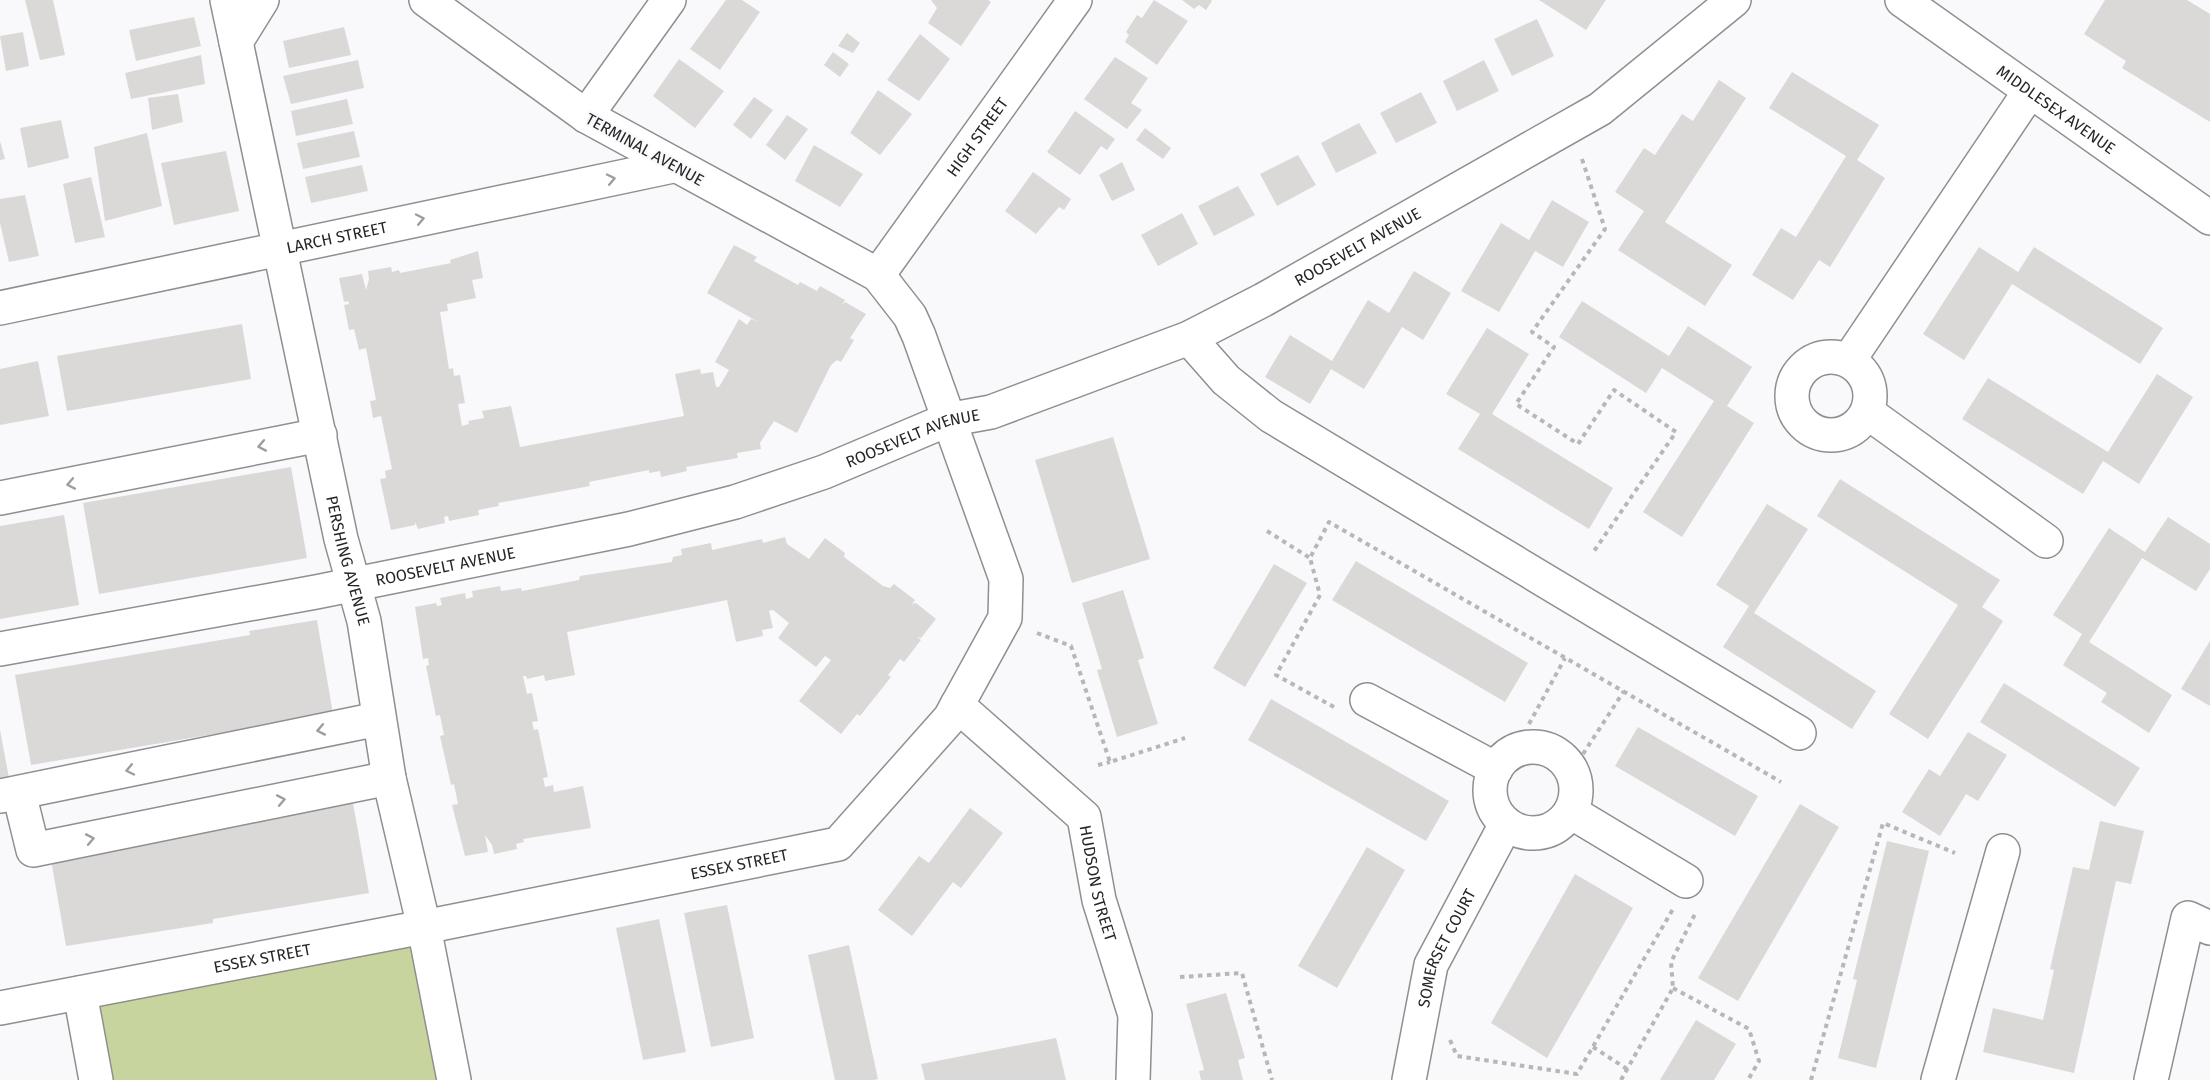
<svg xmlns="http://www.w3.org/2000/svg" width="2210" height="1080" viewBox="0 0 2210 1080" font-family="'Fira Sans',sans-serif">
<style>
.green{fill:#c8d49d}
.building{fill:#dbd9d8}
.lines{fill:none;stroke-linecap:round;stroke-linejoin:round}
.minor-casing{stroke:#8f8f91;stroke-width:36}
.path{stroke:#b7b7b9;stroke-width:4;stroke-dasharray:4.5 4.5;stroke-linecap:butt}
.minor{stroke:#fff;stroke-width:33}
.oneway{stroke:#9d9d9e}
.labels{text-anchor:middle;stroke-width:4.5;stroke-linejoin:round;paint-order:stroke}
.street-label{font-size:16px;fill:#262627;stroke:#f9f9fb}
</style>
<rect width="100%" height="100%" fill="#f9f9fb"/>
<!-- green -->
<path class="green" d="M427 945 453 1080H91L76 1000Z"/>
<!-- building -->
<g class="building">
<path d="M25 0H53L65 55 40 60Z"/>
<path d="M726 0H742L760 12 720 70 690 49Z"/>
<path d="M931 0H988L991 2 961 46 928 23 937 8Z"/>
<path d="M1154 0 1188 21 1157 65 1125 42 1129 35 1126 32 1137 15 1142 18Z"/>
<path d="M1182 0H1211L1212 1 1206 10 1199 5 1194 9Z"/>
<path d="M1539 0H1606L1586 30Z"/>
<path d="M2105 0H2187L2210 14V122L2122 68 2126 61 2084 34Z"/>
<path d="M194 17 201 46 136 61 129 30Z"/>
<path d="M1537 19 1554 56 1512 76 1494 39Z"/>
<path d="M344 27 351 55 289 68 283 41Z"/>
<path d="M23 32 29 66 6 71 0 36Z"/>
<path d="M847 33 860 43 853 53 838 46Z"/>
<path d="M920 34 950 59 919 101 887 80Z"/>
<path d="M833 52 849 64 840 77 824 65Z"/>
<path d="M201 55 205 84 131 99 125 73Z"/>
<path d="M1115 57 1148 78 1131 103 1142 110 1127 129 1084 99Z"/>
<path d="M679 59 724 91 695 128 653 96Z"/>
<path d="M358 60 364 88 291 104 283 76Z"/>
<path d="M1484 60 1499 91 1457 111 1443 81Z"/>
<path d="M1792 72 1879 125 1857 160 1885 178 1830 267 1819 260 1793 300 1752 275 1781 228 1796 237 1846 156 1769 108Z"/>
<path d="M1719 80 1746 98 1665 222 1732 265 1705 306 1618 250 1644 211 1615 192 1644 148 1655 155 1682 114 1693 121Z"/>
<path d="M878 90 912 114 880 155 850 133Z"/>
<path d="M1421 92 1437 123 1396 143 1380 113Z"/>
<path d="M178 94 183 122 152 130 148 98Z"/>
<path d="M754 97 773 110 751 139 733 125Z"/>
<path d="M347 99 353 124 296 136 291 111Z"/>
<path d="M1075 111 1115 139 1107 150 1101 146 1080 175 1047 152Z"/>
<path d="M787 115 808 129 785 160 766 145Z"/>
<path d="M61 120 69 158 28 168 20 128Z"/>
<path d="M1359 123 1377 153 1336 173 1321 143Z"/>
<path d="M1145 128 1171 148 1163 159 1136 140Z"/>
<path d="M354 131 360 157 303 169 297 143Z"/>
<path d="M147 133 162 206 105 221 94 147Z"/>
<path d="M0 141 5 159 0 160Z"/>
<path d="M814 145 863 174 840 207 795 181Z"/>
<path d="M226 151 239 211 174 225 161 163Z"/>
<path d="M1298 155 1316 185 1277 206 1260 174Z"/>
<path d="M1122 162 1135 190 1112 201 1099 175Z"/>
<path d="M362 165 368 191 311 203 305 177Z"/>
<path d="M1033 172 1071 199 1064 210 1059 207 1036 234 1005 211Z"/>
<path d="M91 177 105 237 75 243 63 184Z"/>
<path d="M1238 186 1255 215 1214 236 1198 206Z"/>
<path d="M25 195 39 256 9 262 0 223V199Z"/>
<path d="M1552 200 1589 222 1563 267 1535 251 1499 312 1461 291 1501 223 1529 240Z"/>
<path d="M1182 213 1198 244 1158 266 1141 235Z"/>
<path d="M734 245 757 257 754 261 798 285 800 282 817 291 820 286 845 300 842 305 845 302 866 314 850 338 854 340 841 362 837 360 831 365 797 433 774 421 760 443 761 449 737 453 738 458 686 467 687 471 661 477 660 471 649 473V470L589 482 590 486 498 503 499 506 478 510 479 515 449 521 448 516 444 517 445 523 418 529 415 522V525L391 530 380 479 386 478 385 471 392 469 381 416 373 418 370 401 376 400 366 348 359 350 354 329 349 330 344 305 349 304 348 301 344 302 339 278 362 274 366 290 369 279 368 271 391 267 392 272 399 270 400 273 451 263 450 260 478 251 483 278 472 280 476 298 447 304 448 311 440 312 449 369 453 368 454 376 460 375 465 403 458 404 462 426 469 424 468 421 484 418 482 411 511 406 520 447 684 416 675 374 700 369 701 374 713 372 716 387H719L729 370 715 362 739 319 747 325 751 319 758 322 707 293Z"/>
<path d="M1979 247 2018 272 2034 247 2163 328 2140 364 2012 284 1964 360 1923 334Z"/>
<path d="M1414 271 1451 293 1423 340 1402 327 1364 389 1331 369 1310 404 1265 377 1290 335 1332 361 1368 300 1389 313Z"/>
<path d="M1582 301 1669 356 1688 326 1752 367 1727 406 1754 423 1682 537 1643 512 1714 401 1662 368 1646 393 1559 337Z"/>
<path d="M242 324 251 379 67 411 57 356Z"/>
<path d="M1487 328 1529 354 1492 414 1613 488 1589 529 1458 449 1480 414 1446 394Z"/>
<path d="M38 361 49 416 0 425V369Z"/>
<path d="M2157 374 2193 397 2139 484 2103 461 2083 494 1962 419 1988 378 2108 452Z"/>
<path d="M1113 437 1150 559 1072 583 1035 460Z"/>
<path d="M291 467 307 558 99 594 83 503Z"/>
<path d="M1840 479 2000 580 1982 607 2003 621 1928 739 1889 714 1958 605 1817 516Z"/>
<path d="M1767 504 1808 529 1754 613 1876 691 1852 729 1723 647 1749 606 1716 585Z"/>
<path d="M64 515 79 605 0 619V526Z"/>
<path d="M2168 517 2210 544V569L2196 591 2142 558 2089 642 2172 695 2149 733 2101 702 2107 693 2063 665 2082 634 2053 615 2109 528 2145 552Z"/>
<path d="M785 537 787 544 809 559 825 538 845 553 844 557 883 586 890 588 894 584 915 600 912 604 916 603 936 619 921 638 917 637 921 640 904 662 900 659 888 675 891 677 860 716 857 714 841 734 799 701 831 660 825 656 816 667 778 638 789 623 773 610 769 611 773 628 762 630 763 636 736 642 727 600 567 632 575 675 545 681 544 675 527 679 526 676H523L527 694 532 693 538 721 532 722 534 730 538 729 548 777 543 778 545 787 553 785 554 792 583 786 591 828 523 839 524 842 516 844 517 849 494 854 492 845 485 835 488 852 465 856 452 805 458 804 454 784 451 785 440 736 444 735 440 715 436 716 426 666 429 665 428 658 423 659 415 607 436 603 437 606 442 605 440 598 465 593 466 599 473 597 472 591 500 586 501 591 521 588 522 591 579 580 580 576 672 562 673 557 682 555 681 549 711 543 712 550 762 539 763 543Z"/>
<path d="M1356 561 1528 663 1505 702 1332 600Z"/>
<path d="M1274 564 1307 583 1245 687 1213 668Z"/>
<path d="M1123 590 1144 658 1138 660 1158 724 1117 737 1097 670 1102 669 1082 603Z"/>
<path d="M317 620 333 714 31 765 15 675 250 635 249 631Z"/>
<path d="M2210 641V706L2181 689Z"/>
<path d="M2004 683 2140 768 2115 807 1980 722Z"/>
<path d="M1271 699 1449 801 1426 841 1248 740Z"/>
<path d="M1638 727 1758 796 1735 836 1615 766Z"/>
<path d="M0 730 9 778 0 780Z"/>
<path d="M1968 732 2007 755 1978 801 1966 794 1940 836 1902 812 1929 769 1940 776Z"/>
<path d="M353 803 369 893 213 919V923L66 946 50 854Z"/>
<path d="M1800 804 1839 827 1738 1001 1698 978Z"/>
<path d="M970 808 1003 833 961 888 953 882 912 936 878 910 919 856 929 863Z"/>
<path d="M2100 821 2144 831 2131 884 2116 881 2074 1073 1983 1052 1993 1008 2043 1020 2054 970 2050 969 2073 867 2089 870Z"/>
<path d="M1887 841 1929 851 1876 1068 1838 1058 1857 980 1853 979Z"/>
<path d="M1367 847 1405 870 1337 988 1298 966Z"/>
<path d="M1575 874 1633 908 1547 1058 1491 1023Z"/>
<path d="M727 905 754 1038 711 1047 684 913Z"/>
<path d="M659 919 686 1052 643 1060 616 928Z"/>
<path d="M849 945 878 1079 874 1080H835L808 955Z"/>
<path d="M1226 993 1245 1058 1238 1060 1243 1080H1201L1199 1071 1204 1070 1186 1004Z"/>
<path d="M1696 1020 1736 1044 1714 1080H1660Z"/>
<path d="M1056 1038 1066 1080H925L921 1064Z"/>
</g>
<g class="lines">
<defs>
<g id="minor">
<path d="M227 0 236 42"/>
<path id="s1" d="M262 0 236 42 341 539 364 621 389 778 424 927 454 1080"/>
<path id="s2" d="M1902 0 2210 218"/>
<path d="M586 116 669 0"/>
<path id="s3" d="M878 275 1075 0"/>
<path id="s4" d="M0 308 673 166"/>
<path d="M1189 338 1226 380 1271 416 1799 733"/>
<circle cx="1831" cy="396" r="39"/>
<path d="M1849 360 2030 91"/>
<path d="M1867 412 2046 541"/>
<path d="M0 498 320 435"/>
<path id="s5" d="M0 649 316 592 629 529 735 502 824 472 947 420 991 412 1189 338 1263 300 1600 109 1734 0"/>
<path d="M1367 700 1496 769"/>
<path id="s6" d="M957 705 1084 817 1099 900 1135 1015 1133 1080"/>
<circle cx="1533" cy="790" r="43"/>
<path d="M19 793 33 850 389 778"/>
<path d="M0 796 378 719"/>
<path d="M1571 812 1686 881"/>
<path d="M80 993 96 1080"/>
<path id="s7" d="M0 1008 434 925 838 844 950 718 1005 618 1006 579 919 336 910 316 878 275 586 116 426 0"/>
<path id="s8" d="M1409 1080 1431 965 1506 824"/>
<path d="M1938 1080 2003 851"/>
<path d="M2151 1080 2188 918 2210 928"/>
</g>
</defs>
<!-- minor casing -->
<use href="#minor" class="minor-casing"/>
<!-- path -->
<g class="path">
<path d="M1582 159 1605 229 1532 332 1554 347 1516 404 1578 444 1614 390 1676 432 1592 554"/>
<path d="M1267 531 1310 558"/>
<path d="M1037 633 1071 646 1110 762 1185 738"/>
<path d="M1334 707 1276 675 1320 595 1310 558 1329 522 1781 782"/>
<path d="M1529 724 1565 658"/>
<path d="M1583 754 1624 691"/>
<path d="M1098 765 1110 762"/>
<path d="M1180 977 1242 973 1272 1080"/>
<path d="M1673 988 1749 1029 1759 1061 1748 1080"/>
<path d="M1450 1040 1457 1056 1577 1074 1673 909"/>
<path d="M1593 1047 1627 1069"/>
<path d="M1621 1080 1673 988 1671 962 1695 914"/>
<path d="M1811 1080 1883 823 1955 853"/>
</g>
<!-- minor -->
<use href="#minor" class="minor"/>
</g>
<!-- one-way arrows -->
<defs><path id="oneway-chevron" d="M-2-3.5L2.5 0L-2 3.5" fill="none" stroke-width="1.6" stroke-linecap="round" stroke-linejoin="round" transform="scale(1.5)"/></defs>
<g class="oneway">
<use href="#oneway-chevron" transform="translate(611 179) rotate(-12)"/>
<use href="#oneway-chevron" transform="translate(420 219) rotate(-12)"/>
<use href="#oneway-chevron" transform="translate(262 446) rotate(169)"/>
<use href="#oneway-chevron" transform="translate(71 484) rotate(169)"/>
<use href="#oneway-chevron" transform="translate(321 730) rotate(169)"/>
<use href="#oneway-chevron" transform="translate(130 770) rotate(168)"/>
<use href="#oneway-chevron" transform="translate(281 800) rotate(-11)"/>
<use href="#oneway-chevron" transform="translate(90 839) rotate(-11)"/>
</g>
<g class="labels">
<!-- street labels -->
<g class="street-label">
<text dy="6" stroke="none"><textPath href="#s2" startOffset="189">MIDDLESEX AVENUE</textPath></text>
<text dy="6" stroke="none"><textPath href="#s3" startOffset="170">HIGH STREET</textPath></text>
<text transform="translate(645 149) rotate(29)" y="6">TERMINAL AVENUE</text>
<text dy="6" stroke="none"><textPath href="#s4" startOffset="344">LARCH STREET</textPath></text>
<text dy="6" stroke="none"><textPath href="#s5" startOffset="1425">ROOSEVELT AVENUE</textPath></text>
<text dy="6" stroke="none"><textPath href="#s5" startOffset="939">ROOSEVELT AVENUE</textPath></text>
<text dy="6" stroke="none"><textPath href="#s1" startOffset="580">PERSHING AVENUE</textPath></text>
<text dy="6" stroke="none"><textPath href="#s5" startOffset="453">ROOSEVELT AVENUE</textPath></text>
<text dy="6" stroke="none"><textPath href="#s7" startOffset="753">ESSEX STREET</textPath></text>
<text dy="6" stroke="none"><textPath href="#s6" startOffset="237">HUDSON STREET</textPath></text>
<text dy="6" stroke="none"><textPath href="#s8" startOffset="138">SOMERSET COURT</textPath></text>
<text dy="6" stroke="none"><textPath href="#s7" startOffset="267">ESSEX STREET</textPath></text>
</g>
</g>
</svg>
